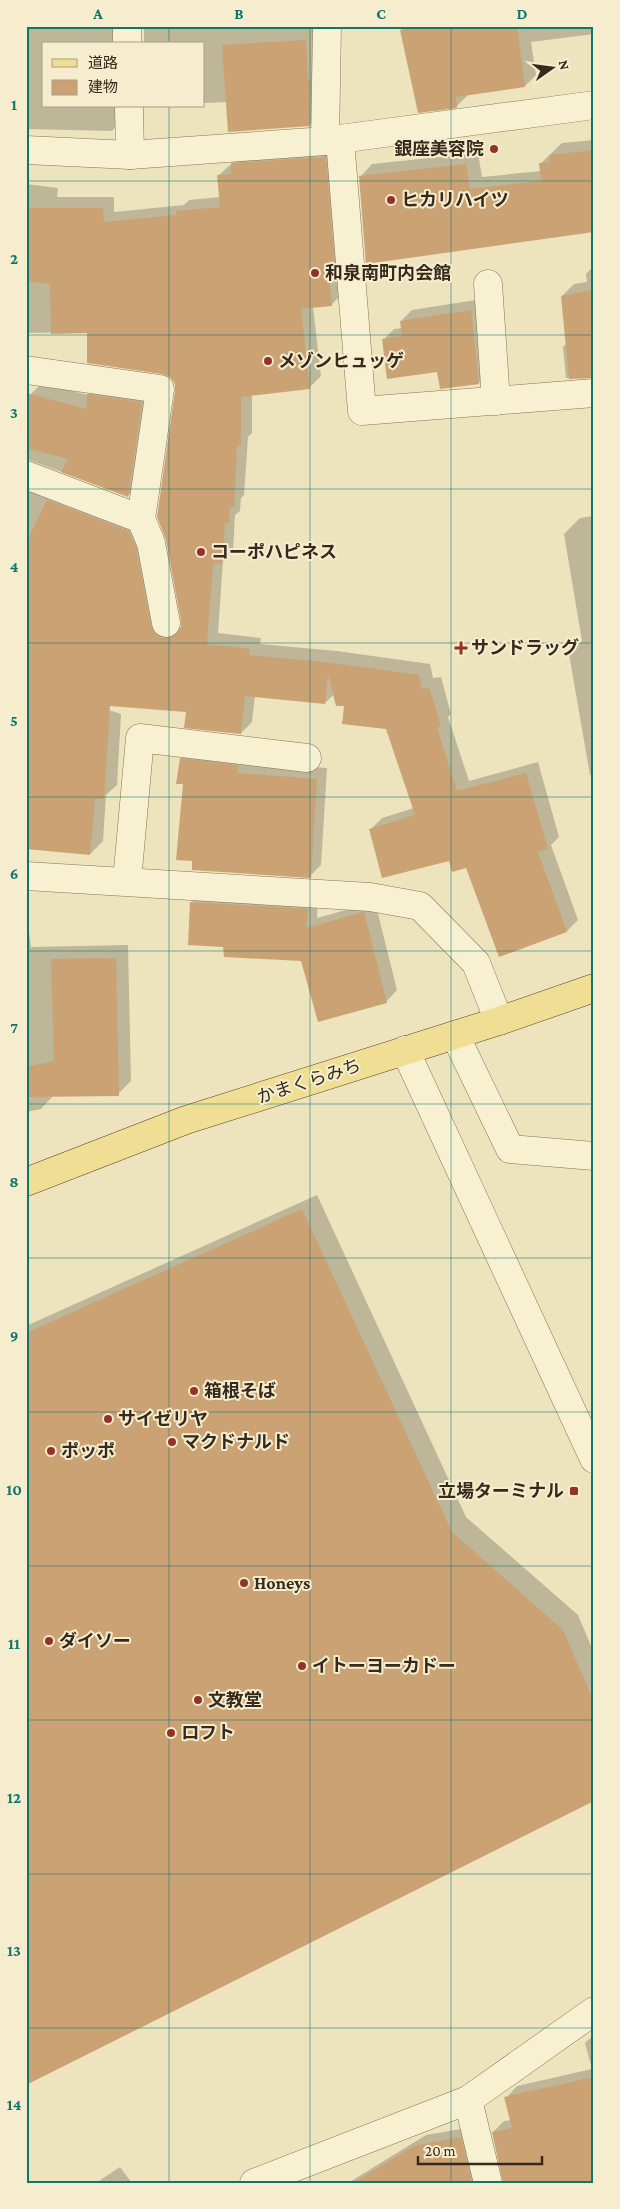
<svg xmlns="http://www.w3.org/2000/svg" width="620" height="2209" viewBox="0 0 620 2209" font-family="'Crimson Pro','Noto Sans JP',serif">
<style>
.shadow{fill:#0003}
.building{fill:#cba274}
.lines{fill:none;stroke-linecap:round;stroke-linejoin:round}
.minor-casing{stroke:#857457;stroke-width:29}
.major-casing{stroke:#52422c;stroke-width:29}
.minor{stroke:#f8f1d1;stroke-width:28}
.major{stroke:#f1de95;stroke-width:28}
.grid{fill:none;stroke:#0f766e;stroke-width:1;stroke-opacity:0.55}
.poi-dot{fill:#933328;stroke:#f5edce;stroke-width:2}
.labels{text-anchor:middle;stroke-width:4;stroke-linejoin:round;paint-order:stroke}
.poi-label{font-size:18px;font-weight:bold;fill:#352a1c;stroke:#f5edce;text-anchor:start}
.street-label{font-size:18px;fill:#352a1c;stroke:#f5edce}
.neatline{fill:none;stroke:#0f766e;stroke-width:2}
.grid-label{font-size:16px;text-anchor:middle;font-weight:bold;fill:#0f766e}
</style>
<rect width="100%" height="100%" fill="#ede4be"/>
<!-- shadow -->
<g class="shadow">
<path d="M26 26H123L128 44H44V106H124L123 119 112 131 26 129Z"/>
<path d="M144 26H316L320 114 309 125 227 102 204 103V44H144Z"/>
<path d="M401 26H594V34L531 42 536 75 525 86 468 95 457 106 407 58Z"/>
<path d="M594 140V231L360 177 372 164 478 153 482 177 541 171 540 164 562 143Z"/>
<path d="M337 146 342 294 331 305 313 307 321 376 309 388 252 394V433L248 437 244 495 241 498 240 511 235 515 233 551 223 561 218 633 261 638 260 644 337 651 430 664 433 678 441 677 451 714 448 717 469 781 538 762 559 837 551 845 578 920 567 931 500 956 467 867 370 830 382 818 414 808 387 728 346 705 334 694 325 703 255 696 252 722 241 733 187 711 26 652V474L140 520 172 627H182L176 383 171 376 89 332 26 333V184L58 188 57 197H114V212L184 205 189 200 220 197 218 176 243 153Z"/>
<path d="M594 266V377L566 378 563 347 567 343 562 296 574 284 587 282 586 274Z"/>
<path d="M482 299 490 372 479 383 438 371 383 340 394 329 402 328 401 321 412 310Z"/>
<path d="M42 383 88 395 99 384 153 391 139 485 128 496 26 459V412L31 394Z"/>
<path d="M594 516V774L590 775 569 654 582 641 564 534 580 518Z"/>
<path d="M47 690 121 714 117 785 106 795 103 841 90 854Z"/>
<path d="M192 748 247 762 327 768 321 865 310 876 184 783 181 759Z"/>
<path d="M203 891 318 898 317 918 375 902 397 990 386 1002 302 960 224 945 192 902Z"/>
<path d="M26 909 31 947 128 945 131 1081 118 1094 54 1095 41 1109 26 1112Z"/>
<path d="M317 1195 466 1517 578 1615 594 1653V1800L26 2083V1326Z"/>
<path d="M594 2035V2183L493 2132 504 2121 511 2120 506 2098 517 2086 592 2069 585 2043Z"/>
<path d="M472 2127 489 2183H348L426 2135Z"/>
<path d="M120 2167 132 2183H96Z"/>
</g>
<!-- building -->
<g class="building">
<path d="M419 26H517L525 87 456 97 457 108 418 113 400 30Z"/>
<path d="M306 40 308 80H310V126L228 132 222 45Z"/>
<path d="M594 150V232L366 264 359 176 466 164 470 189 541 181 539 163 550 162 549 155Z"/>
<path d="M326 157 335 268 328 269 332 306 301 309 310 389 241 397V445H237L234 507H230L229 523H225L222 564 213 563 207 644 250 649 249 655 325 662 419 675 422 689 429 687 441 726 437 728 457 791 526 773 548 849 538 852 567 932 499 957 466 868 452 872 449 861 382 878 369 829 415 815 386 729 342 724 344 706H336L328 674 325 704 245 696 241 734 184 728 186 712 110 706 104 799H95L90 855 26 849V543L47 500 129 531 136 547 151 626 154 633 160 638H169L176 634 181 629V621L166 540 157 517 175 391V384L170 377 162 374 87 363V333L51 334 50 284 26 281V208H103L104 222 176 215V211L220 207 217 175 231 174V163Z"/>
<path d="M594 290V378L569 379 561 296Z"/>
<path d="M471 310 479 384 440 389 437 372 387 379 382 339 402 336 400 321Z"/>
<path d="M26 393 87 409V394L142 402 128 497 61 472 68 459 26 448Z"/>
<path d="M180 758 238 765 237 773 317 779 311 878 192 870V861L176 860 183 784H176Z"/>
<path d="M190 902 308 909 306 928 364 912 387 1003 318 1022 301 961 224 957 223 947 188 945Z"/>
<path d="M116 958 119 1096 26 1097V1067L54 1061 51 959Z"/>
<path d="M302 1209 452 1532 563 1630 594 1702V1801L26 2085V1333Z"/>
<path d="M594 2077V2183H503L492 2132 512 2128 504 2097Z"/>
<path d="M461 2137 472 2183H353L414 2146Z"/>
</g>
<g class="lines">
<defs>
<g id="minor">
<path d="M127 26V44"/>
<path d="M129 106 130 155"/>
<path d="M340 140 362 411 594 393"/>
<path d="M325 141 327 26"/>
<path d="M26 150 130 155 325 141 594 105"/>
<path d="M488 284 496 401"/>
<path d="M26 370 160 389 141 519"/>
<path d="M26 475 141 519 151 543 166 623"/>
<path d="M26 876 370 897 420 906 476 963 499 1021"/>
<path d="M127 881 140 738 307 758"/>
<path d="M455 1035 510 1149 594 1156"/>
<path d="M405 1050 594 1459"/>
<path d="M468 2100 488 2183"/>
<path d="M254 2183 468 2100 594 2011"/>
</g>
<path id="major" d="M26 1182 186 1120 499 1021 594 988"/>
</defs>
<!-- minor casing -->
<use href="#minor" class="minor-casing"/>
<!-- major casing -->
<use href="#major" class="major-casing"/>
<!-- minor -->
<use href="#minor" class="minor"/>
<!-- major -->
<use href="#major" class="major"/>
</g>
<!-- grid -->
<path class="grid" d="M169 26V44M310 26V2183M451 26V2183M169 106V2183M26 181H594M26 335H594M26 489H594M26 643H594M26 797H594M26 951H594M26 1104H594M26 1258H594M26 1412H594M26 1566H594M26 1720H594M26 1874H594M26 2028H594"/>
<!-- markers -->
<g class="poi-dot">
<circle cx="494" cy="149" r="5"/>
<circle cx="391" cy="200" r="5"/>
<circle cx="315" cy="273" r="5"/>
<circle cx="268" cy="361" r="5"/>
<circle cx="201" cy="552" r="5"/>
<path d="M458.5 640.5h5v5h5v5h-5v5h-5v-5h-5v-5h5z"/>
<circle cx="194" cy="1391" r="5"/>
<circle cx="108" cy="1419" r="5"/>
<circle cx="172" cy="1442" r="5"/>
<circle cx="51" cy="1451" r="5"/>
<rect x="569" y="1486" width="10" height="10" rx="2.5"/>
<circle cx="244" cy="1583" r="5"/>
<circle cx="49" cy="1641" r="5"/>
<circle cx="302" cy="1666" r="5"/>
<circle cx="198" cy="1700" r="5"/>
<circle cx="171" cy="1733" r="5"/>
</g>
<g class="labels">
<!-- poi labels -->
<g class="poi-label">
<text x="484" y="155" text-anchor="end">銀座美容院</text>
<text x="401" y="206">ヒカリハイツ</text>
<text x="325" y="279">和泉南町内会館</text>
<text x="278" y="367">メゾンヒュッゲ</text>
<text x="211" y="558">コーポハピネス</text>
<text x="471" y="654">サンドラッグ</text>
<text x="204" y="1397">箱根そば</text>
<text x="118" y="1425">サイゼリヤ</text>
<text x="182" y="1448">マクドナルド</text>
<text x="61" y="1457">ポッポ</text>
<text x="564" y="1497" text-anchor="end">立場ターミナル</text>
<text x="254" y="1589">Honeys</text>
<text x="59" y="1647">ダイソー</text>
<text x="312" y="1672">イトーヨーカドー</text>
<text x="208" y="1706">文教堂</text>
<text x="181" y="1739">ロフト</text>
</g>
<!-- street labels -->
<g class="street-label">
<text transform="translate(309 1081) rotate(-18)" y="6">かまくらみち</text>
</g>
</g>
<!-- border -->
<rect width="620" height="2209" fill="none" stroke="#f5edce" stroke-width="55"/>
<!-- legend -->
<rect x="42" y="42" width="162" height="65" fill="#f5edce" stroke="#a89f87"/>
<rect x="52" y="59" width="25" height="8" fill="#f1de95" stroke="#a89f87"/>
<text x="88" y="68" font-size="15" fill="#352a1c">道路</text>
<rect x="52" y="80" width="25" height="15" fill="#cba274" stroke="#a89f87"/>
<text x="88" y="92" font-size="15" fill="#352a1c">建物</text>
<!-- north arrow -->
<g transform="translate(552 68) rotate(76)" stroke="#f5edce" stroke-width="4" paint-order="stroke">
<path d="M0-4L9 19L0 12L-9 19Z" fill="#352a1c"/>
<text y="-8" font-size="14" font-weight="bold" text-anchor="middle" fill="#352a1c">N</text>
</g>
<!-- scale -->
<path d="M418 2156v8h124v-8" fill="none" stroke="#352a1c" stroke-width="2.5"/>
<text x="425" y="2156" font-size="15" fill="#352a1c" stroke="#f5edce" stroke-width="4" paint-order="stroke">20 m</text>
<rect x="28" y="28" width="564" height="2154" class="neatline"/>
<g class="grid-label">
<text x="98" y="19">A</text>
<text x="239" y="19">B</text>
<text x="381" y="19">C</text>
<text x="522" y="19">D</text>
<text x="14" y="110">1</text>
<text x="14" y="264">2</text>
<text x="14" y="418">3</text>
<text x="14" y="572">4</text>
<text x="14" y="726">5</text>
<text x="14" y="879">6</text>
<text x="14" y="1033">7</text>
<text x="14" y="1187">8</text>
<text x="14" y="1341">9</text>
<text x="14" y="1495">10</text>
<text x="14" y="1649">11</text>
<text x="14" y="1803">12</text>
<text x="14" y="1956">13</text>
<text x="14" y="2110">14</text>
</g>
</svg>
